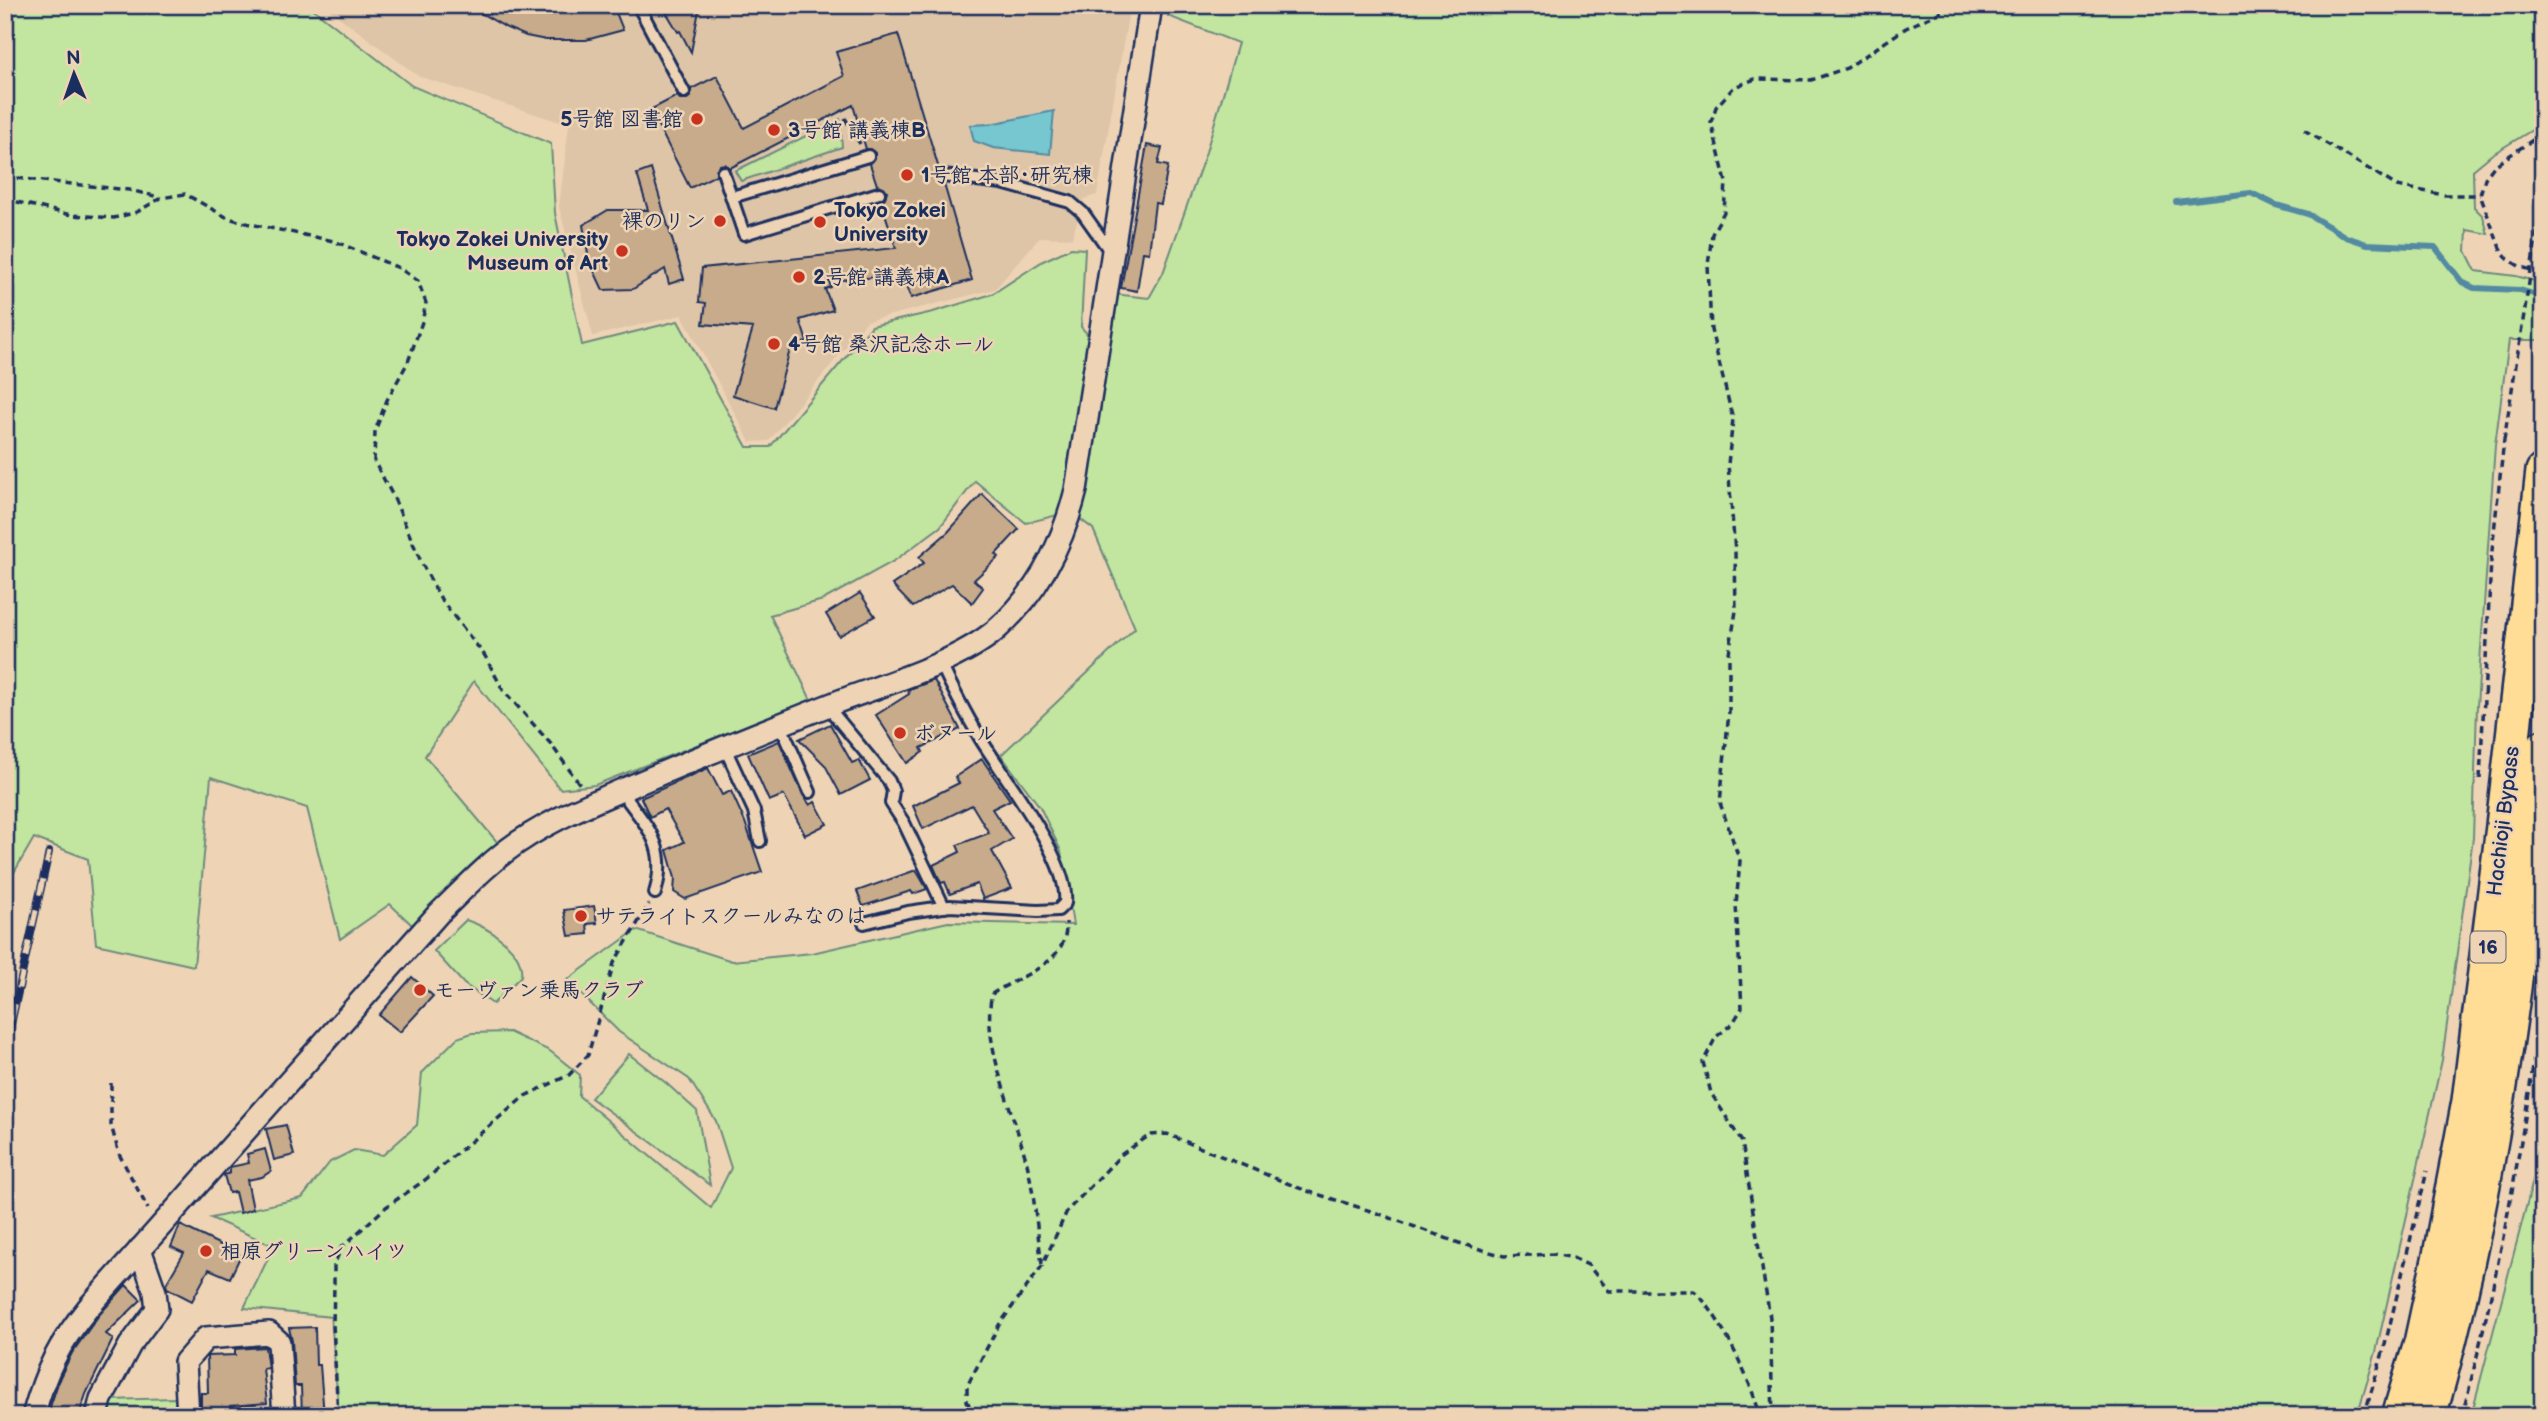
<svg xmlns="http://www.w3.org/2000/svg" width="2548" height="1421" viewBox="0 0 2548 1421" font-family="'Balsamiq Sans','Klee One',sans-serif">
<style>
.built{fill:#dec5a7}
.green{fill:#c2e59f;stroke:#6e8a7e;stroke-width:2}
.water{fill:#76c7cf;stroke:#528aa2;stroke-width:2}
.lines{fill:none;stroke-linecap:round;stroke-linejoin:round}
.stream{stroke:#528aa2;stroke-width:6}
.building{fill:#c7ab8a;stroke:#1b2f5e;stroke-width:2}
.service-casing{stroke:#1b2f5e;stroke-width:16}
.minor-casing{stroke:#1b2f5e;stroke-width:26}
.trunk-casing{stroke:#1b2f5e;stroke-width:38}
.path{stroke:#1b2f5e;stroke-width:3.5;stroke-dasharray:7 5;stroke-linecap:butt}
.service{stroke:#eed4b5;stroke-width:10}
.minor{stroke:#eed4b5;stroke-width:21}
.trunk{stroke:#ffdd96;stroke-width:33}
.rail-casing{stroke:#1b2f5e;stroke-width:8}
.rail{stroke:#eed4b5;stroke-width:5;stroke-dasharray:16;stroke-linecap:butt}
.path-bridge{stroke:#1b2f5e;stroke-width:3.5;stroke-dasharray:7 5;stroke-linecap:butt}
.poi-dot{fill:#c8321e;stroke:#eed4b5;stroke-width:2.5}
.labels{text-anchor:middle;stroke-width:5;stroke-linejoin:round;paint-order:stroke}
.shield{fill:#eed4b5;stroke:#5a6078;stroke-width:2}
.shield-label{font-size:19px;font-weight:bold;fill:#1b2f5e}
.poi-label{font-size:21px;font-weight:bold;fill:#1b2f5e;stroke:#eed4b5;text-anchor:start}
.street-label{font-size:21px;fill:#1b2f5e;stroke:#eed4b5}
</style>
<rect width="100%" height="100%" fill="#eed4b5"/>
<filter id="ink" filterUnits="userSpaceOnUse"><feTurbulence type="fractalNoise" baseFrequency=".0143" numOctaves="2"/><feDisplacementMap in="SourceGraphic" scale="14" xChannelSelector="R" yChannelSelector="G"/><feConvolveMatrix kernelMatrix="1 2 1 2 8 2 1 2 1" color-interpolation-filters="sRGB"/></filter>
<g filter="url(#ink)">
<!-- built -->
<path class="built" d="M323 5H1130L1097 195 1084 199 1072 238 1040 237 995 289 867 321 769 441 750 442 682 315 593 336 559 207 569 125 418 76Z"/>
<!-- green -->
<g class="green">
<path d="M5 5H308L412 86 551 144 555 213 582 345 678 321 747 447H770L872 326 933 312 992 294 1043 261 1071 248 1085 249 1081 327 1089 336 1062 514 1026 523 975 481 940 527 894 561 823 600 770 615 811 700 595 785 560 789 474 681 425 756 498 843 412 925 390 904 340 939 307 808 211 777 194 966 96 944 88 859 34 838 5 888Z"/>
<path d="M1173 5H2543V111L2532 130 2491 155 2473 170 2474 207 2483 216 2488 234 2467 230 2466 251 2476 271 2516 276 2543 283V340H2509L2495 445 2477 706 2473 838 2442 1060 2376 1352 2357 1416H339L331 1317 244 1308 274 1246 211 1218 302 1198 330 1162 354 1150 383 1155 417 1125 422 1073 457 1038 472 1033 509 1032 550 1051 580 1075 579 1096 711 1208 731 1168 716 1121 689 1079 619 1032 567 980 636 930 732 961 812 953 948 922 1073 925 1061 851 1040 807 1001 755 1135 628 1093 529 1079 518 1114 294 1149 298 1163 273 1206 152 1238 43 1168 16Z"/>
<path d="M840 119 842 147 741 181 735 171Z"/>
<path d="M466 920C487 927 525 949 521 976L493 1004 464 984 434 951Z"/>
<path d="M629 1054 666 1083 697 1111 710 1185 591 1098Z"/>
<path d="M2543 1107V1416H2471L2536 1169Z"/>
<path d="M175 1398 176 1416H106L109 1400Z"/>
</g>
<!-- water -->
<path class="water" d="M1054 111 1050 154 993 148 974 141 970 125 990 124Z"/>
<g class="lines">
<!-- stream -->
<path class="stream" d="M2176 202 2251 193 2276 205 2308 214 2346 237 2367 244 2435 247 2462 282 2474 288 2520 290 2543 297"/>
</g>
<!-- building -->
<g class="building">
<path d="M467 5H613L623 30 586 40H546L526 36 507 28Z"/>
<path d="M662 5H700L691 52 680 31 678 32Z"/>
<path d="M898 34 939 169 936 178 944 184 972 280 911 298 904 275 829 281 831 287 825 289 833 310 800 320 807 342 791 346 774 408 733 395 753 328 703 324 706 303 699 302 702 268 896 248 881 201 885 198 887 191 884 187 877 185 870 164 875 158V153L870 149H866L853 105 730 168 725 164 720 165 716 170V175L690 188 650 110 677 96 680 99H687L691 96V89L717 76 744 128 844 76 836 52Z"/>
<path d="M1147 145 1162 148 1158 164 1168 166 1161 204 1155 203 1149 253 1143 252 1137 291 1121 288Z"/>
<path d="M651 169 684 279 669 284 665 269 633 289 603 290 589 260 583 225 608 210H648L637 174Z"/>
<path d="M982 494 1019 529 996 554 999 557 974 580 983 588 972 603 952 584 913 607 892 585 924 563 919 557 948 532Z"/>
<path d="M860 593 875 616 839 636 826 614Z"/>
<path d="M934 680 960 729 921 748 923 752 907 763 876 715 909 694 908 690Z"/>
<path d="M830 724 852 763 859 760 870 780 841 795 825 765 799 739Z"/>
<path d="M779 741 803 795 810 805 815 802 827 824 805 835 784 795 769 801 748 754Z"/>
<path d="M982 759 1010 800 992 809 1012 839 992 851 1012 888 983 899 977 884 950 894 945 882 941 883 933 865 960 852 957 845 989 833 972 805 923 829 913 806 959 783 955 777Z"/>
<path d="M708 768 722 795 731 791 745 822 762 872 685 899 674 892 675 878 667 850 684 842 665 809 650 817 641 798Z"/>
<path d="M916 870 927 889 913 894 911 891 863 906 857 891Z"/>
<path d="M594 906 597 923 587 924 588 934 569 936 564 910Z"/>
<path d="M412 977 433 996 400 1032 379 1015Z"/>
<path d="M286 1125 294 1155 274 1160 266 1129Z"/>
<path d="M265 1149 271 1171 262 1177 247 1180 253 1209 240 1213 235 1192 229 1193 224 1175 230 1173V1167L249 1163 247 1154Z"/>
<path d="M180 1225 241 1255 230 1278 209 1269 192 1301 167 1288 166 1284 184 1253 171 1247Z"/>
<path d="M126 1285 141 1300 106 1334 113 1339 86 1394 79 1416H47L60 1377 72 1353 99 1315Z"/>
<path d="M315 1327 316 1365H320L324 1416H302L301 1386H295L292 1341 289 1328Z"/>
<path d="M265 1347 268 1368 263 1369 267 1403 230 1406 231 1412 201 1413V1393H208L207 1356 235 1355V1349Z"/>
</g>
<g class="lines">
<defs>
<g id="service">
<path d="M638 5 684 92"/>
<path d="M723 172 744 234 879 193"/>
<path d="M943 176 1002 183 1070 202 1083 213 1110 251"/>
<path d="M732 197 868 156"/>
<path d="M827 706 889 781 893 791 891 803 904 823 944 907"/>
<path d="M781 726 810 792"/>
<path d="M724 746 754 811 760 841"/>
<path d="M621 791C647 827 669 846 655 893"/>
<path d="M864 923 908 912 950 906 1038 911 1058 910 1065 903C1070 860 1003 776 980 738 965 713 952 688 940 662"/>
</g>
<g id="minor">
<path d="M33 1416C46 1370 58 1345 88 1308L438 914C464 889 488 863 517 843 556 817 598 800 641 782 706 754 771 728 837 702 885 684 957 663 996 630 1038 593 1063 543 1076 490L1151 5"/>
<path d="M97 1416 101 1399 130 1345 157 1309 155 1292 140 1249"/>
<path d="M188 1416 185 1362 206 1338 269 1333 279 1342 284 1416"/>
</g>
<g id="trunk">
<path d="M2399 1416 2421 1343 2440 1255 2469 1101 2503 826 2543 471"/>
<path d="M2429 1416C2492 1198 2518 972 2543 747"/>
</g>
</defs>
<!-- service casing -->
<use href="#service" class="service-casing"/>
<!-- minor casing -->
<use href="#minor" class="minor-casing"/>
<!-- trunk casing -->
<use href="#trunk" class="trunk-casing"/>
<!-- path -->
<g class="path">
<path d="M845 118 860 144"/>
<path d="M2304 130 2397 186 2444 195H2480"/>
<path d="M2543 133 2494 166 2485 178 2480 195 2500 248 2508 259 2519 266 2543 274"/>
<path d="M5 177 129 190 159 197"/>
<path d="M5 199 71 215 114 218 137 212 161 198 185 194 228 218 250 224 334 241 399 268 418 281 426 303 422 322 408 362 387 400 375 431 374 461 393 496 422 564 442 601 485 656 503 690 550 743 581 786"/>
<path d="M2538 226 2543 199"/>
<path d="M2480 779 2491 560 2504 440"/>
<path d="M111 1083V1125L119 1154 148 1209"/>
<path d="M1042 1264C1037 1232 1035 1199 1028 1168 1017 1119 980 1043 992 994 1019 975 1069 965 1066 922"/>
<path d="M338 1416 333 1324 334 1286V1265L341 1248 386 1207 425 1180 525 1096 569 1075 588 1055 614 963 649 904"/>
<path d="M975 1416 967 1401V1386L999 1325 1042 1266 1067 1211 1122 1154 1150 1135 1167 1134 1304 1190 1374 1212 1459 1243 1504 1256 1554 1254 1573 1258 1588 1265 1609 1291H1694C1719 1312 1752 1383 1760 1416"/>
<path d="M1773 1416 1770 1318 1742 1142 1711 1093 1703 1062 1716 1037 1733 1023 1742 1008 1736 905 1740 861 1720 803 1729 712V653L1736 611 1735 552 1728 464 1733 419 1711 330 1708 265 1712 234 1724 212 1726 182 1711 122 1716 107 1734 87 1755 79 1811 80 1847 68 1906 28 1956 5"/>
<path d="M2364 1416 2384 1349 2427 1171"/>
<path d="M2462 1416C2498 1278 2524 1138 2543 997"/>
</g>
<!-- service -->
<use href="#service" class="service"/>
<!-- minor -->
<use href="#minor" class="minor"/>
<!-- trunk -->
<use href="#trunk" class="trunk"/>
<defs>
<path id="rail" d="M5 1051 49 852"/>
</defs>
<!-- rail casing -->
<use href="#rail" class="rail-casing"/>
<!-- rail -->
<use href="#rail" class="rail"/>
<!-- path-bridge -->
<path class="path-bridge" d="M2504 440 2538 226"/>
</g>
</g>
<!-- markers -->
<g class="poi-dot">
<circle cx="697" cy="119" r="7"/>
<circle cx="774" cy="130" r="7"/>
<circle cx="907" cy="175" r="7"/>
<circle cx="720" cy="221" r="7"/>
<circle cx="820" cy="222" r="7"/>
<circle cx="622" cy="251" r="7"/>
<circle cx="799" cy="277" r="7"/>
<circle cx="774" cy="344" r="7"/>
<circle cx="900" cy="733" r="7"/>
<circle cx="581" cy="916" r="7"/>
<circle cx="420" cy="990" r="7"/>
<circle cx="206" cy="1251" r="7"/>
</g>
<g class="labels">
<!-- shield labels -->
<rect class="shield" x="2470.5" y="931.5" width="35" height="31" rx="5"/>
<g class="shield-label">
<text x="2488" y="954">16</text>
</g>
<!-- poi labels -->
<g class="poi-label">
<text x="683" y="126" text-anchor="end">5号館 図書館</text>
<text x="788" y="137">3号館 講義棟B</text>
<text x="921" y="182">1号館 本部･研究棟</text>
<text x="834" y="217">Tokyo Zokei<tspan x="834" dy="24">University</tspan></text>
<text x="706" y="228" text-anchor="end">裸のリン</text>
<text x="608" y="246" text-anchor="end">Tokyo Zokei University<tspan x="608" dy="24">Museum of Art</tspan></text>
<text x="813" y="284">2号館 講義棟A</text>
<text x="788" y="351">4号館 桑沢記念ホール</text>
<text x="914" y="740">ボヌール</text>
<text x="595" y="923">サテライトスクールみなのは</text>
<text x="434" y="997">モーヴァン乗馬クラブ</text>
<text x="220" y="1258">相原グリーンハイツ</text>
</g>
<!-- street labels -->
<g class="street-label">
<text transform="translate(2503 821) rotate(-83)" y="7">Hachioji Bypass</text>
</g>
</g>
<!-- margin -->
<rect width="2548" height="1421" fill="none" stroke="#eed4b5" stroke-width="28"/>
<rect x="14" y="14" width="2520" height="1393" fill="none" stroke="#1b2f5e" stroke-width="2.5" filter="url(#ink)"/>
<!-- north arrow -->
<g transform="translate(74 74) rotate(358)" stroke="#eed4b5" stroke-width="5" paint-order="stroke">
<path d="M0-5L12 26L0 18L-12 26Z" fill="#1b2f5e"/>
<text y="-10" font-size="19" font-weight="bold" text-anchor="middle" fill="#1b2f5e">N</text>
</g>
</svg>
